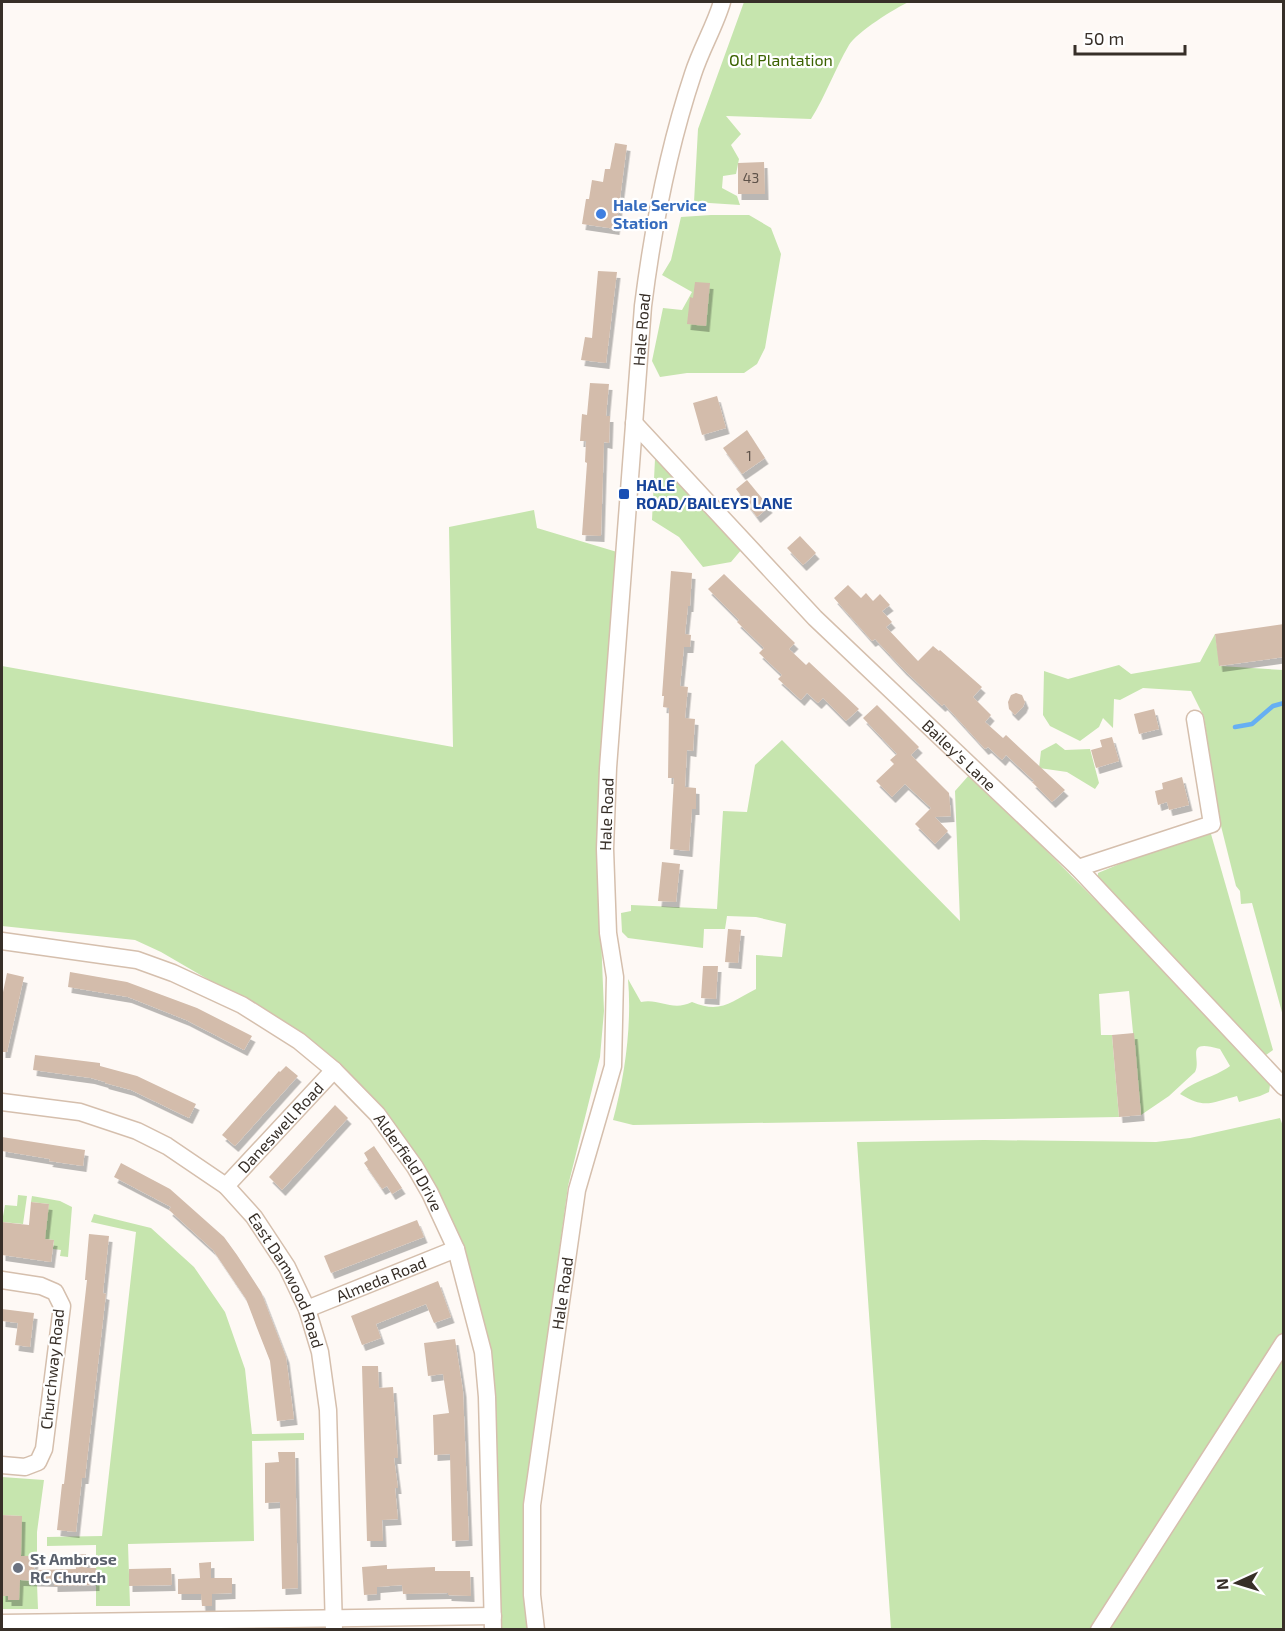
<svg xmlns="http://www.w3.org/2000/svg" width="1285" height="1631" viewBox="0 0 1285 1631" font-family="'Exo 2',sans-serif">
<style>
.green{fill:#c6e5ae}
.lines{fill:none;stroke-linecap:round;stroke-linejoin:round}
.stream{stroke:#66aff3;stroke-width:4.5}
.building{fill:#d3bcab;filter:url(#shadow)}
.minor-casing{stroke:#d5bfad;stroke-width:19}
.minor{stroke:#fff;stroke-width:16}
.shop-dot{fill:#3f7fe0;stroke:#fff;stroke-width:2}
.transit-dot{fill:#1a4fb4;stroke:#fff;stroke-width:2}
.worship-dot{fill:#6b7280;stroke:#fff;stroke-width:2}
.labels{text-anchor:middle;stroke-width:4.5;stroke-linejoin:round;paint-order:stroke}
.number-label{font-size:14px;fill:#5e5249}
.park-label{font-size:16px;fill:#3b6201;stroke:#fff}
.shop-label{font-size:16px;font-weight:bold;fill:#366cbe;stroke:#fff;text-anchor:start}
.street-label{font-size:16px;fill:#372f28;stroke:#fff}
.transit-label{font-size:16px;font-weight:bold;fill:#164399;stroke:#fff;text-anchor:start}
.worship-label{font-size:16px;font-weight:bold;fill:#5b616d;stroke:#fff;text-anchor:start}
</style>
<defs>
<filter id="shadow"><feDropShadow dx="3.5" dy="6" stdDeviation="0" flood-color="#0004"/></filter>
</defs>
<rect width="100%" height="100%" fill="#fef9f5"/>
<!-- green -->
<g class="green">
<path d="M744 2H909C895 8 857 32 849 45 835 69 826 95 811 119L726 116 741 134 731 145 739 159 736 174 723 176 722 188 737 196 740 205 694 202 698 129Z"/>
<path d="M711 215H749L771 228 781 254 765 348 757 364 744 373H687L660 377 652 361 663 308 682 310 692 292 662 275 671 260 681 217Z"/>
<path d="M655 459 742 549 731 562 703 567 679 537 652 520Z"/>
<path d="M534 510 537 528 617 552 607 755 597 837 604 1011 600 1057 568 1186 523 1521V1557L528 1629H499L496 1426 487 1344 476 1292 451 1218 367 1094 228 991 161 952 135 940 2 926V666L453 747 449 527Z"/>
<path d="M1215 634 1220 666 1283 670V1016L1252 903 1241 904 1240 891 1236 886 1218 814 1204 717 1191 691 1143 688 1120 700 1114 699 1113 728 1103 718 1099 727 1080 741 1050 726 1043 715 1044 671 1068 679 1119 665 1131 674 1200 662Z"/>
<path d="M782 740 960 921 955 791 970 774 1175 980 1267 1079 1270 1085 1269 1092 1260 1096 1239 1102 1237 1096C1210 1103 1205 1109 1180 1094 1193 1080 1214 1078 1230 1066L1220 1049C1183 1038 1202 1059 1195 1072L1169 1096 1141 1115 1129 991 1099 994 1101 1035H1112L1119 1117 633 1125 613 1120C625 1076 632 1025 628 979L641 1002C660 998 672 1012 692 1002 721 1014 730 1002 756 989V955L782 957 786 924 756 917 727 916 725 929H704L703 948 628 938 622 932 621 913 631 911V905L717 909 723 811 747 812 755 765Z"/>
<path d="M1056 743 1065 750 1090 749 1099 783 1095 789 1067 772 1039 768 1041 751Z"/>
<path d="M1206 834H1211L1273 1050 1266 1055 1098 879V873L1129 860Z"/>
<path d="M1280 1118 1284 1129 1283 1338 1090 1629H891L857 1142 984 1140 1156 1142 1190 1138Z"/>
<path d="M18 1195 27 1196 23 1224 2 1222 5 1205 17 1206Z"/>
<path d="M32 1196 60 1201 72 1207 68 1257 60 1256 61 1250 53 1249 54 1240 42 1239 49 1204 31 1202Z"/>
<path d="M94 1214 151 1228 194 1267 225 1312 245 1369 252 1434 304 1433V1440L252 1441 254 1541 128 1544 130 1606H96V1545L47 1546V1537L102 1536 136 1232 91 1222Z"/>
<path d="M1283 1357V1629H1107Z"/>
<path d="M2 1477 44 1480 37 1532V1553L35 1556H21V1516L2 1515Z"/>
<path d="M19 1580 34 1581 37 1584 38 1609H2V1596H8V1600H19Z"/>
</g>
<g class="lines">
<!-- stream -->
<path class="stream" d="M1235 727 1252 724 1273 706 1284 703"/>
</g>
<!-- building -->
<g class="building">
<path d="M615 143 627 145 616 229 582 224 586 199H589L592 180 603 182 605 169H610Z"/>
<path d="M764 162 765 194H738V163Z"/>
<path d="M598 271 617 272 606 363 581 360 585 337 592 338Z"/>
<path d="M695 282 710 283 706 326 687 324 690 297 693 298Z"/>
<path d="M590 383 609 384 606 416H610L609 443 604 442 601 536 582 535 587 463 585 462 586 441H580L582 414 587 415Z"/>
<path d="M717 396 726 428 702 435 693 403Z"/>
<path d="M747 430 765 458 742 474 723 448Z"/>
<path d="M747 480 769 507 757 517 736 489Z"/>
<path d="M800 536 816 553 803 565 787 548Z"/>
<path d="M671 571 692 573 690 606H688L685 634 691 635 690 647H684L680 686 688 687 685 718 695 719 693 751 687 750 685 787 696 788V809H692L689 851 670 849 674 778H668L669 708 663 707 664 696H662Z"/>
<path d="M724 574 795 643 789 649 806 665 809 662 859 709 846 721 823 698 818 703 807 693 801 700 778 679 782 675 759 653 764 648 737 622 739 620 708 589Z"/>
<path d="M848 585 861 598 866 593 873 601 880 594 890 605 882 611 892 622 886 627 918 661 933 646 939 651 940 650 982 687 973 697 991 715 985 722 1003 738 1006 735 1065 790 1052 802 1032 782 1034 781 1006 755 1002 760 988 747 985 749 944 704 942 706 903 669 875 639 872 641 834 598Z"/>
<path d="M1284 624V657L1219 666 1215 634Z"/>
<path d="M1016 693 1022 695 1025 702 1023 707 1015 715 1009 709 1008 702 1011 695Z"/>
<path d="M877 705 919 747 911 755 949 793 951 816 935 817 948 831 935 844 915 824 931 808 905 784 892 797 876 781 894 764 890 760 897 754 863 718Z"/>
<path d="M1154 709 1159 729 1139 734 1134 714Z"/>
<path d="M1112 737 1119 761 1096 768 1091 750 1102 747 1100 740Z"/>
<path d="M1182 777 1189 805 1169 810 1167 802 1158 805 1155 791 1163 789 1162 783Z"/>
<path d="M662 862 680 864 676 902 658 901Z"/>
<path d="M728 929 741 930 738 963 725 962Z"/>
<path d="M703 966H718L716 999 701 998Z"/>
<path d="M70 972 127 982 197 1008 252 1036 244 1050 186 1020 128 997 68 987Z"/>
<path d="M7 973 24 977 7 1052H2V997Z"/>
<path d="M1134 1033 1141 1115 1119 1117 1112 1035Z"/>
<path d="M35 1055 100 1063V1066L137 1076 196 1104 189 1118 131 1090 105 1083V1082L91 1078 33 1070Z"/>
<path d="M286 1066 298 1076 235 1146 222 1135 279 1071 280 1072Z"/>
<path d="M335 1105 348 1118 282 1190 269 1177Z"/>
<path d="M2 1137 85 1150 83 1166 49 1161 50 1159 2 1151Z"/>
<path d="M374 1146 402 1188 392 1194 387 1186 382 1189 364 1163 368 1160 364 1153Z"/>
<path d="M121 1163 170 1189 224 1237 237 1255 261 1292 286 1357 294 1419 277 1421 270 1361 257 1328 246 1299 213 1250 169 1210 171 1207 114 1177Z"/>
<path d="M31 1202 49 1204 45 1239 54 1240 51 1262 2 1255V1222L29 1225Z"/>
<path d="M417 1220 424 1237 331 1273 324 1256Z"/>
<path d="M89 1234 109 1236 103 1293 106 1294 85 1478H82L76 1532 57 1530 62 1484H64L87 1280H85Z"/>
<path d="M438 1281 451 1317 434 1323 426 1304 376 1324 381 1338 362 1345 351 1316Z"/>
<path d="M2 1309 34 1313 30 1347 15 1345 18 1323 2 1321Z"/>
<path d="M455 1339 463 1391 469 1540 452 1541 450 1454 434 1455V1449L433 1415 449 1413 443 1374 428 1376 424 1343Z"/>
<path d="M362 1366H378L379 1388 393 1387 398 1458H394L398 1488H395L398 1519 382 1520 383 1541H367Z"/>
<path d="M278 1452H295L298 1588 282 1589 280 1502 265 1503V1463L279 1462Z"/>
<path d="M2 1515 22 1516 21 1556H35L34 1570 76 1569 75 1555 86 1554 87 1568H96V1585L54 1586V1581L20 1580 19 1600H8V1596H2Z"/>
<path d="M211 1562V1578H232V1593L212 1594V1606H202L201 1594H178V1579L200 1578 199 1563Z"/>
<path d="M387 1565V1569L435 1567V1571H470L471 1596 448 1595V1593L403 1594 402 1585 377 1587V1594L364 1595 362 1567Z"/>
<path d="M171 1568 172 1585 129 1586V1569Z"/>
</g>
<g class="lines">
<defs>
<g id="minor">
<path id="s1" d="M634 423 815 618 1078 868 1284 1087"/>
<path d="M1078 868 1212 824 1195 719"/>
<path id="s2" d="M2 941 137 960 173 973 242 1005 299 1041 334 1070 377 1114 415 1167 430 1193 456 1249 483 1352 487 1397 493 1630"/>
<path id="s3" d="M2 1102 80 1112 137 1131 167 1146 226 1186 254 1217 287 1267 307 1309 320 1352 328 1410 334 1630"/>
<path id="s4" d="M226 1186 334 1070"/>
<path d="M2 1280 41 1286 55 1292 62 1306 44 1449 38 1462 25 1467 2 1465"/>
<path id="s5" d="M307 1309 456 1249"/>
<path d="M2 1623 493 1616"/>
<path id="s6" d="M536 1630 532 1595V1505L577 1190 613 1066 615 977 608 933 605 849 608 768 643 306C653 227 668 149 693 74 701 49 715 26 722 2"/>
<path d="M1099 1630 1284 1342"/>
</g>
</defs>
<!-- minor casing -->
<use href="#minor" class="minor-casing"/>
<!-- minor -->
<use href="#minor" class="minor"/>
</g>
<!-- markers -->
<circle class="shop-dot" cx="601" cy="214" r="6"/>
<rect class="transit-dot" x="618" y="488" width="12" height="12" rx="3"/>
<circle class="worship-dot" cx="18" cy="1568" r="6"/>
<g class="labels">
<!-- number labels -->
<g class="number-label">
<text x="751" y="183">43</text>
<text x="749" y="461">1</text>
</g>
<!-- park labels -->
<g class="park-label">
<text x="781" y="66">Old Plantation</text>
</g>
<!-- shop labels -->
<g class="shop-label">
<text x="613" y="211">Hale Service<tspan x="613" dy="18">Station</tspan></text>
</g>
<!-- street labels -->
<g class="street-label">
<text dy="6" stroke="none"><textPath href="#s6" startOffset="1311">Hale Road</textPath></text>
<text dy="6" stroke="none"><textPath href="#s1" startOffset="465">Bailey's Lane</textPath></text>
<text dy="6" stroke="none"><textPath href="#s6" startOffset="825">Hale Road</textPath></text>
<text dy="6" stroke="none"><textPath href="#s4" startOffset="80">Daneswell Road</textPath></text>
<text dy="6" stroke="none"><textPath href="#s2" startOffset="483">Alderfield Drive</textPath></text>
<text dy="6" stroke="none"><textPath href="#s5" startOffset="80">Almeda Road</textPath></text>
<text dy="6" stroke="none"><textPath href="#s3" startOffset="357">East Damwood Road</textPath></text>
<text dy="6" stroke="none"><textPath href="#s6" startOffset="339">Hale Road</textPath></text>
<text transform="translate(52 1369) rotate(-84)" y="6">Churchway Road</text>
</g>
<!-- transit labels -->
<g class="transit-label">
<text x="636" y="491">HALE<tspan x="636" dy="18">ROAD/BAILEYS LANE</tspan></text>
</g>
<!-- worship labels -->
<g class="worship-label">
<text x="30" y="1565">St Ambrose<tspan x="30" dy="18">RC Church</tspan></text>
</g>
</g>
<!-- border -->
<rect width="1285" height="1631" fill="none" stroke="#372f28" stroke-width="6"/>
<!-- north arrow -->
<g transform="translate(1237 1583) rotate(266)" stroke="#ffffff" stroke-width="4.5" paint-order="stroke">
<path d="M0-4.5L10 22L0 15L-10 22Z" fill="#372f28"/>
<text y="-9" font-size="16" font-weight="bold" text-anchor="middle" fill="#372f28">N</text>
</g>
<!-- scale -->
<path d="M1075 45v9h110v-9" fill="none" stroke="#372f28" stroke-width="3"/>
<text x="1084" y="45" font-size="18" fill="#372f28" stroke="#ffffff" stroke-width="4.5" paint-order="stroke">50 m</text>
</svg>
